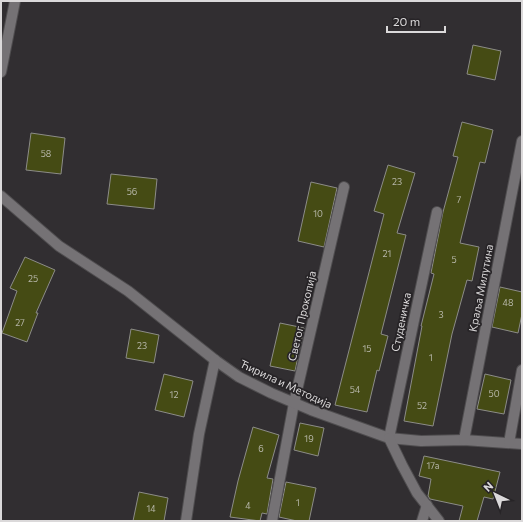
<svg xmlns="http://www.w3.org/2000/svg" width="523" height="522" viewBox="0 0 523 522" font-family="Commissioner,sans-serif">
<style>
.building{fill:#454b14;stroke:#8c8c88}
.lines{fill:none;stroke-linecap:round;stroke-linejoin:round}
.lane-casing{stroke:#4f4d4f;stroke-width:12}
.street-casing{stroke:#4f4d4f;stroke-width:12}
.lane{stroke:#757275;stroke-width:10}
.street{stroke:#757275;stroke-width:10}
.labels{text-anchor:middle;stroke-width:3.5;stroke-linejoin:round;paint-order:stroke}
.number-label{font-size:9px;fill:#b6b6a8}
.street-label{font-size:11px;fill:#dbd9da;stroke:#272427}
</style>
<rect width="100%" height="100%" fill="#312e31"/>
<!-- building -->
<g class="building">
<path d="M473 45 501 51 495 80 467 74Z"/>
<path d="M462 122 493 130 485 163 480 162 460 243 479 247 472 281 467 280 452 334 433 426 404 421 422 326H421L434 274 431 273 443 212 458 157 453 156Z"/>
<path d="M31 133 65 138 61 174 26 170Z"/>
<path d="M388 165 415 173 397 233 406 235 381 334 388 336 379 371 377 370 367 412 335 405 384 214 374 211Z"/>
<path d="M111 174 157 179 154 209 107 204Z"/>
<path d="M311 182 337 188 324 247 298 241Z"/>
<path d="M25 257 55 270 36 313H38L27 342 2 333 17 291 10 288Z"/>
<path d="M500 287 522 292V314L518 333 492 327Z"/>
<path d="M280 323 304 328 295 371 270 366Z"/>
<path d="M131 329 159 335 154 363 126 358Z"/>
<path d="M164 374 193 381 184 417 155 410Z"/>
<path d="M485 374 511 380 504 414 477 409Z"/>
<path d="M300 423 324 428 318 456 294 450Z"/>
<path d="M253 427 279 435 267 478 273 479 267 514 262 513 260 521 230 517 238 481Z"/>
<path d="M424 456 500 472 493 499 484 497 477 521H459L463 506 430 499 428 496 431 479 419 476Z"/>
<path d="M286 482 316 488 309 521H297L279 517Z"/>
<path d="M139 492 168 498 164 521H133Z"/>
</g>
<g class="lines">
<defs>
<path id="lane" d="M272 521 294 403 344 187"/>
<g id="street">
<path d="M1 72 15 1"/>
<path d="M1 196 59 246 128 291 215 360 239 377 271 393 311 410 389 438 421 441 464 440 522 444"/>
<path d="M389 438 437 212"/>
<path d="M389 438 402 465 417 493 439 521"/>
<path d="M464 440 522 141"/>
<path d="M509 443 522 370"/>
<path d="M186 521 199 434 215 360"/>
<path d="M422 521 427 505"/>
</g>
</defs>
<!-- lane casing -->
<use href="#lane" class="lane-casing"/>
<!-- street casing -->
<use href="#street" class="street-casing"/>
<!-- lane -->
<use href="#lane" class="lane"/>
<!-- street -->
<use href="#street" class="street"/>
</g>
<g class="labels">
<!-- number labels -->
<g class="number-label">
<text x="46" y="157">58</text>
<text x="397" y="185">23</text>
<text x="132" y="195">56</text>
<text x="459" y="203">7</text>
<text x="318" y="217">10</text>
<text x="387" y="257">21</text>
<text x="454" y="263">5</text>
<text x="33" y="282">25</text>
<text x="508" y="306">48</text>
<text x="441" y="318">3</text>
<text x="20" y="326">27</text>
<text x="142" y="349">23</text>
<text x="367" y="352">15</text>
<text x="431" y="361">1</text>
<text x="355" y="393">54</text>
<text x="494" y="397">50</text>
<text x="174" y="398">12</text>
<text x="422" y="409">52</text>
<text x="309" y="442">19</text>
<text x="261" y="452">6</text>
<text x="433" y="469">17a</text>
<text x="298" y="506">1</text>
<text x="248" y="509">4</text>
<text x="151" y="512">14</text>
</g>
<!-- street labels -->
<g class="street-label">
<text transform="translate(481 288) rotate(-79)" y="4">Краља Милутина</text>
<text transform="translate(302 316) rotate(-77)" y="4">Светог Прокопија</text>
<text transform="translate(401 322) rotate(-78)" y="4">Студеничка</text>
<text transform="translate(286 384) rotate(25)" y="4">Ћирила и Методија</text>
</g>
</g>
<!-- border -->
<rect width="523" height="522" fill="none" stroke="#dbd9da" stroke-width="4"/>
<!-- north arrow -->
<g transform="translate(495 494) rotate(317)" stroke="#272427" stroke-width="3" paint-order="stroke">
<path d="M0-3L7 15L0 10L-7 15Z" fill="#dbd9da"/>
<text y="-6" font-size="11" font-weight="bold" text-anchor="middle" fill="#dbd9da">N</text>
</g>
<!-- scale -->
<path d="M387 26v6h58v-6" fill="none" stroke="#dbd9da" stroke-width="2"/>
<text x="393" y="26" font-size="12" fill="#dbd9da" stroke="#272427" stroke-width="3" paint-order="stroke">20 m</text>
</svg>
